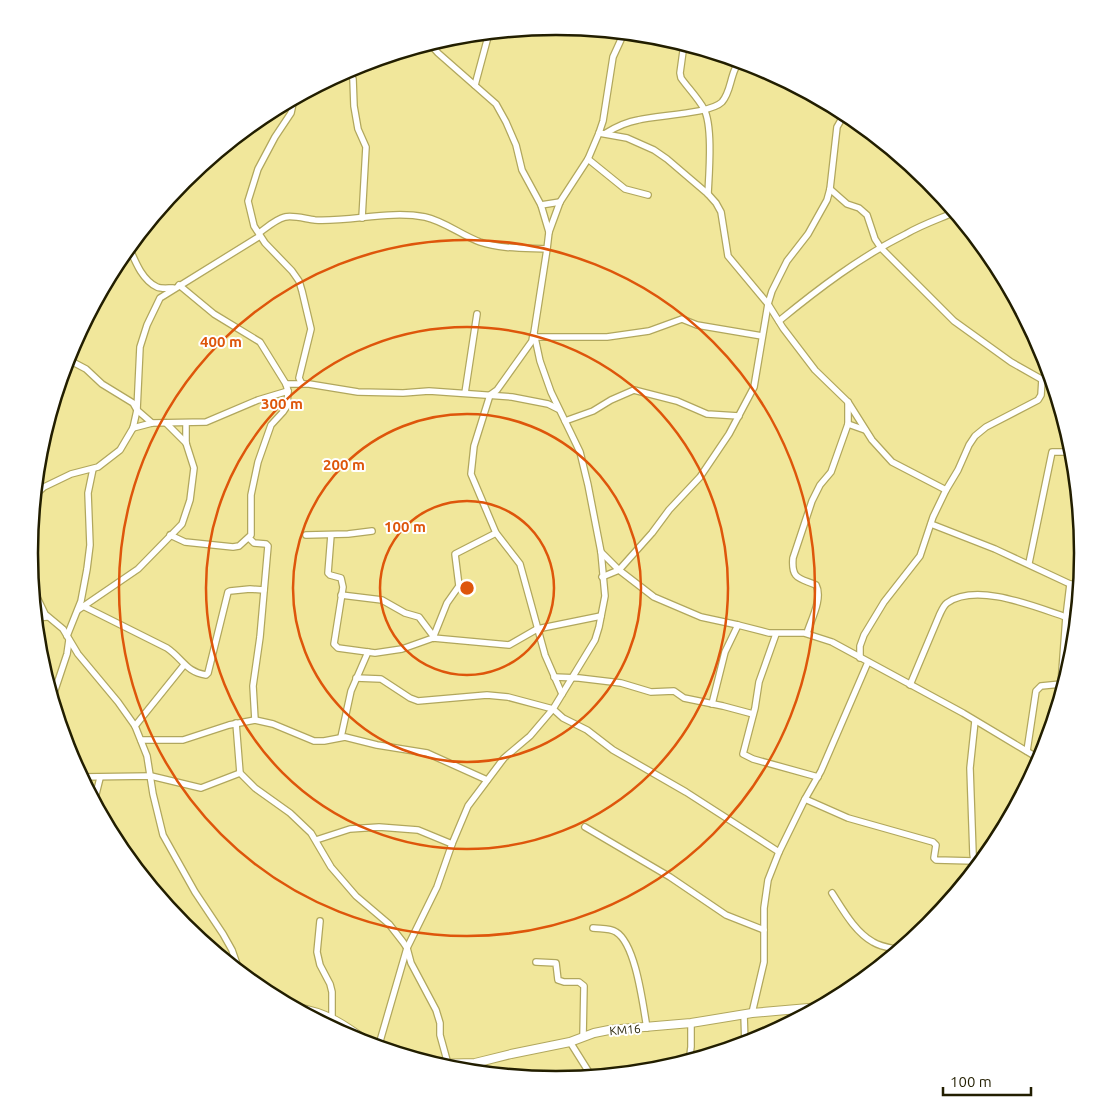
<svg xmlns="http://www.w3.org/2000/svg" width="1113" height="1107" viewBox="0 0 1113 1107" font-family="Ubuntu,sans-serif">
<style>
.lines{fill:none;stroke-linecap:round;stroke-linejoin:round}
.street-casing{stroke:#b1a75d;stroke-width:8}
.secondary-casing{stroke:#b1a75d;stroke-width:10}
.street{stroke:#fff;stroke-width:5.5}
.secondary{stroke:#fff;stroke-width:8}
.ring{fill:none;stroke:#de560b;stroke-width:2.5}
.labels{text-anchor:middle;stroke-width:4;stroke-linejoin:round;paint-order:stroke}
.street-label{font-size:12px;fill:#221e00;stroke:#fff}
.rim{fill:none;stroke:#221e00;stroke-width:2.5}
.centre{fill:#de560b;stroke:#fff;stroke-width:2.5}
.ring-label{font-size:15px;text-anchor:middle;font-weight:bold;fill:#de560b;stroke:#fff;stroke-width:4;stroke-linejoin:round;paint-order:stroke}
</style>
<rect width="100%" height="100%" fill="#f1e79b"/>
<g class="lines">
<defs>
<g id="street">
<path d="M430 44 438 53 496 104 506 122 516 145 522 170 541 205 549 232"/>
<path d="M684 44 680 73 681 78C688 88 698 98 704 109 713 126 709 174 708 194"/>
<path d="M348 70 353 79 354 106 358 129 366 147 362 218"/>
<path d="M475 85 489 33"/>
<path d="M294 99 291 113 275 137 258 169 248 201 254 226 265 243 292 271 299 281 302 291 311 329 299 378 302 384"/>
<path d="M599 133 627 138 654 150 667 159 708 194 716 203 721 212 728 256 768 304 783 328 815 370 848 402 872 440 892 462 946 490"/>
<path d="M606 133C616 127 626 122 638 120 657 115 710 114 722 102 730 93 730 80 735 69L737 66 746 63"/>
<path d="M588 159 625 189 648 195"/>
<path d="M830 189 847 204 859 208 867 215 875 239 881 248 954 321 1011 362 1041 379 1044 378 1049 369"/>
<path d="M541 205 560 202"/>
<path d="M129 247C135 261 142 280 157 287 161 289 168 288 173 288"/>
<path d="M779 321C818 289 860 257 906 234 921 225 939 219 955 212"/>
<path d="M533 335 532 341 497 390 490 395 474 446 471 474 496 533 520 564 545 655 562 694"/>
<path d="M535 337H607L649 331 682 319 697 325 762 336"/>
<path d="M67 359 86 369 102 384 133 403 137 410 152 423"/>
<path d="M286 384H309L358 392 403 393 429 391 512 397 548 404 558 409"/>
<path d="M465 393 477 314"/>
<path d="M565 421 593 411 611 400 634 390 677 401 707 414 739 416"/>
<path d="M166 423 186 443"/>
<path d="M848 424 865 430"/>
<path d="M133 428 152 423 206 422 258 400 288 391"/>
<path d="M35 495 44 487 71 474 98 467 120 450 133 428 137 410 140 347 147 325 160 298 260 236 259 233C266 228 276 219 285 217 293 215 306 219 315 220 351 222 389 210 425 217 444 221 461 235 480 242 501 249 525 248 547 249"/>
<path d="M931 524 995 549 1070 584 1081 586"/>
<path d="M170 535 185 542 233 547 239 546 251 535V495L258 462 271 425 283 412 287 406 288 391 286 384 260 342 214 314 179 285"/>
<path d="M306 535 348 534 372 531"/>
<path d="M331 535 328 573 330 575 341 578 343 587 334 644 338 648 375 653 402 649 433 638 509 645 537 629 601 616"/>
<path d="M249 538 254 543 266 544 268 546 260 637 253 686 255 720"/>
<path d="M601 552 619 570 654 597 701 617 738 625 769 633H804L832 642 963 713 1033 755 1042 758"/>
<path d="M1029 563 1052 452H1074"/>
<path d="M602 577 619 570 652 533 669 510 700 477 729 434 754 387 768 304 772 291 787 261 808 234 827 200 830 189 837 127 845 113"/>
<path d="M33 589 45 614 63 629 78 654 118 702 135 726 147 756 153 794 163 835 195 892 223 934 232 950 240 973"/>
<path d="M341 595 382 600 405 613 419 617 434 637"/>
<path d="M83 606 167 648C183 659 186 672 206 675L208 673 228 592 230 591 250 589 264 590"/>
<path d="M78 610 138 569 182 524 190 500 194 468 186 443V423"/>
<path d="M36 618 47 617"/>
<path d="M807 633C811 620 823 598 816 585 800 578 791 580 793 558L812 501 820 485 831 472 848 424V402"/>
<path d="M776 634 759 682 755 708 743 754 753 759 818 777"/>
<path d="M67 636 81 601 87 569 90 545 88 493 93 469"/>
<path d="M433 638 447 603 459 586 455 554 496 533"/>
<path d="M860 658V646L864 635 884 602 920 556 933 517 946 490 958 470 969 445 975 436 986 427 1038 400 1041 395 1042 379"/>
<path d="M1063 664 1070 668"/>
<path d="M554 677 579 678 621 683 651 692 674 691 684 698 723 706 753 714"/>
<path d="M356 678 381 679 410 698 418 701 487 695 508 697 553 709 563 718 587 730 613 750 686 792 779 852"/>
<path d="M910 685 939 616C941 612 943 606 947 603 977 582 1035 607 1066 617"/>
<path d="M52 699 67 654 69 640"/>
<path d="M712 704 725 652 738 625"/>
<path d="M975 721 970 768 973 854 974 861H983"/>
<path d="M236 723 240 773 255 788 290 813 311 833 331 867 356 896 389 924 403 942 407 948 411 963 436 1010 440 1023V1035L448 1064"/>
<path d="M135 726 184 665"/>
<path d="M341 737 351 691 368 652"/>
<path d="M141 740H183L229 725 255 720 273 724 314 741H324L345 737 377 745 427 753 487 780"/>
<path d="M1027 751 1036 691 1041 686 1061 684 1066 617 1070 584"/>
<path d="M81 777 151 776 201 788 240 773"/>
<path d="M805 799 848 818 933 842 936 845 934 858 936 860 974 861"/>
<path d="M94 802 100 778"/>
<path d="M585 827 670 877 726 915 764 930"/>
<path d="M316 840 350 829 379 827 418 830 452 844"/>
<path d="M832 893C843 910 855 932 873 942 881 947 891 948 900 950"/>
<path d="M320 921 317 952 320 965 330 984 332 992V1017"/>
<path d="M593 928C601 929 610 928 616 932 636 944 643 1006 647 1028"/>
<path d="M536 962 556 963 558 980 564 982H579L584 986 583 1037"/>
<path d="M752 1013 764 962V908L768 880 779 852 805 799 821 771 868 662"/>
<path d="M744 1014 745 1045"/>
<path d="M570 1042 592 1077"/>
<path d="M378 1048 407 948 437 887 452 844 468 806 504 758 530 736 553 709 595 640 599 627 605 596 601 552 588 485 580 452 551 392 540 361 534 333 547 249 549 232 560 202 588 159 599 133 603 121 613 57 624 33"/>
<path d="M689 1062 691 1047V1023"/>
<path d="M466 1072 475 1063"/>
</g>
<g id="secondary">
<path d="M295 1008C328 1012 347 1027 373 1046"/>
<path d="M432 1064 475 1063 511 1054 570 1042 594 1033 609 1030 691 1023 752 1013 820 1007"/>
</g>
</defs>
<!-- street casing -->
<use href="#street" class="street-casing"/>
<!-- secondary casing -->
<use href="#secondary" class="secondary-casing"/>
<!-- street -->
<use href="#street" class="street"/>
<!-- secondary -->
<use href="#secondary" class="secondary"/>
</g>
<!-- distance rings -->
<g class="ring">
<circle cx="467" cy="588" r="87"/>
<circle cx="467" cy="588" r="174"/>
<circle cx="467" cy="588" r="261"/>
<circle cx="467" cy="588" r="348"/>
</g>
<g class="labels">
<!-- street labels -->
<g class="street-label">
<text transform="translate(625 1030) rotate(-5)" y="4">KM16</text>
</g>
</g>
<!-- crop -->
<path d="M0 0H1113V1107H0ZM38 553a518 518 0 1 1 1036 0a518 518 0 1 1-1036 0Z" fill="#fff" fill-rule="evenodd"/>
<path class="rim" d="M38 553a518 518 0 1 1 1036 0a518 518 0 1 1-1036 0Z"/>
<circle cx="467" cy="588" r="8" class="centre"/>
<g class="ring-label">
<text x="221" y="347">400 m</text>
<text x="282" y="409">300 m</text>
<text x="344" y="470">200 m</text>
<text x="405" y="532">100 m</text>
</g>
<!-- scale -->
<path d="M943 1087v8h88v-8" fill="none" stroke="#221e00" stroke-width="2.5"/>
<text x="950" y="1087" font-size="15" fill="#221e00" stroke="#ffffff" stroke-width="4" paint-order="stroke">100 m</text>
</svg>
